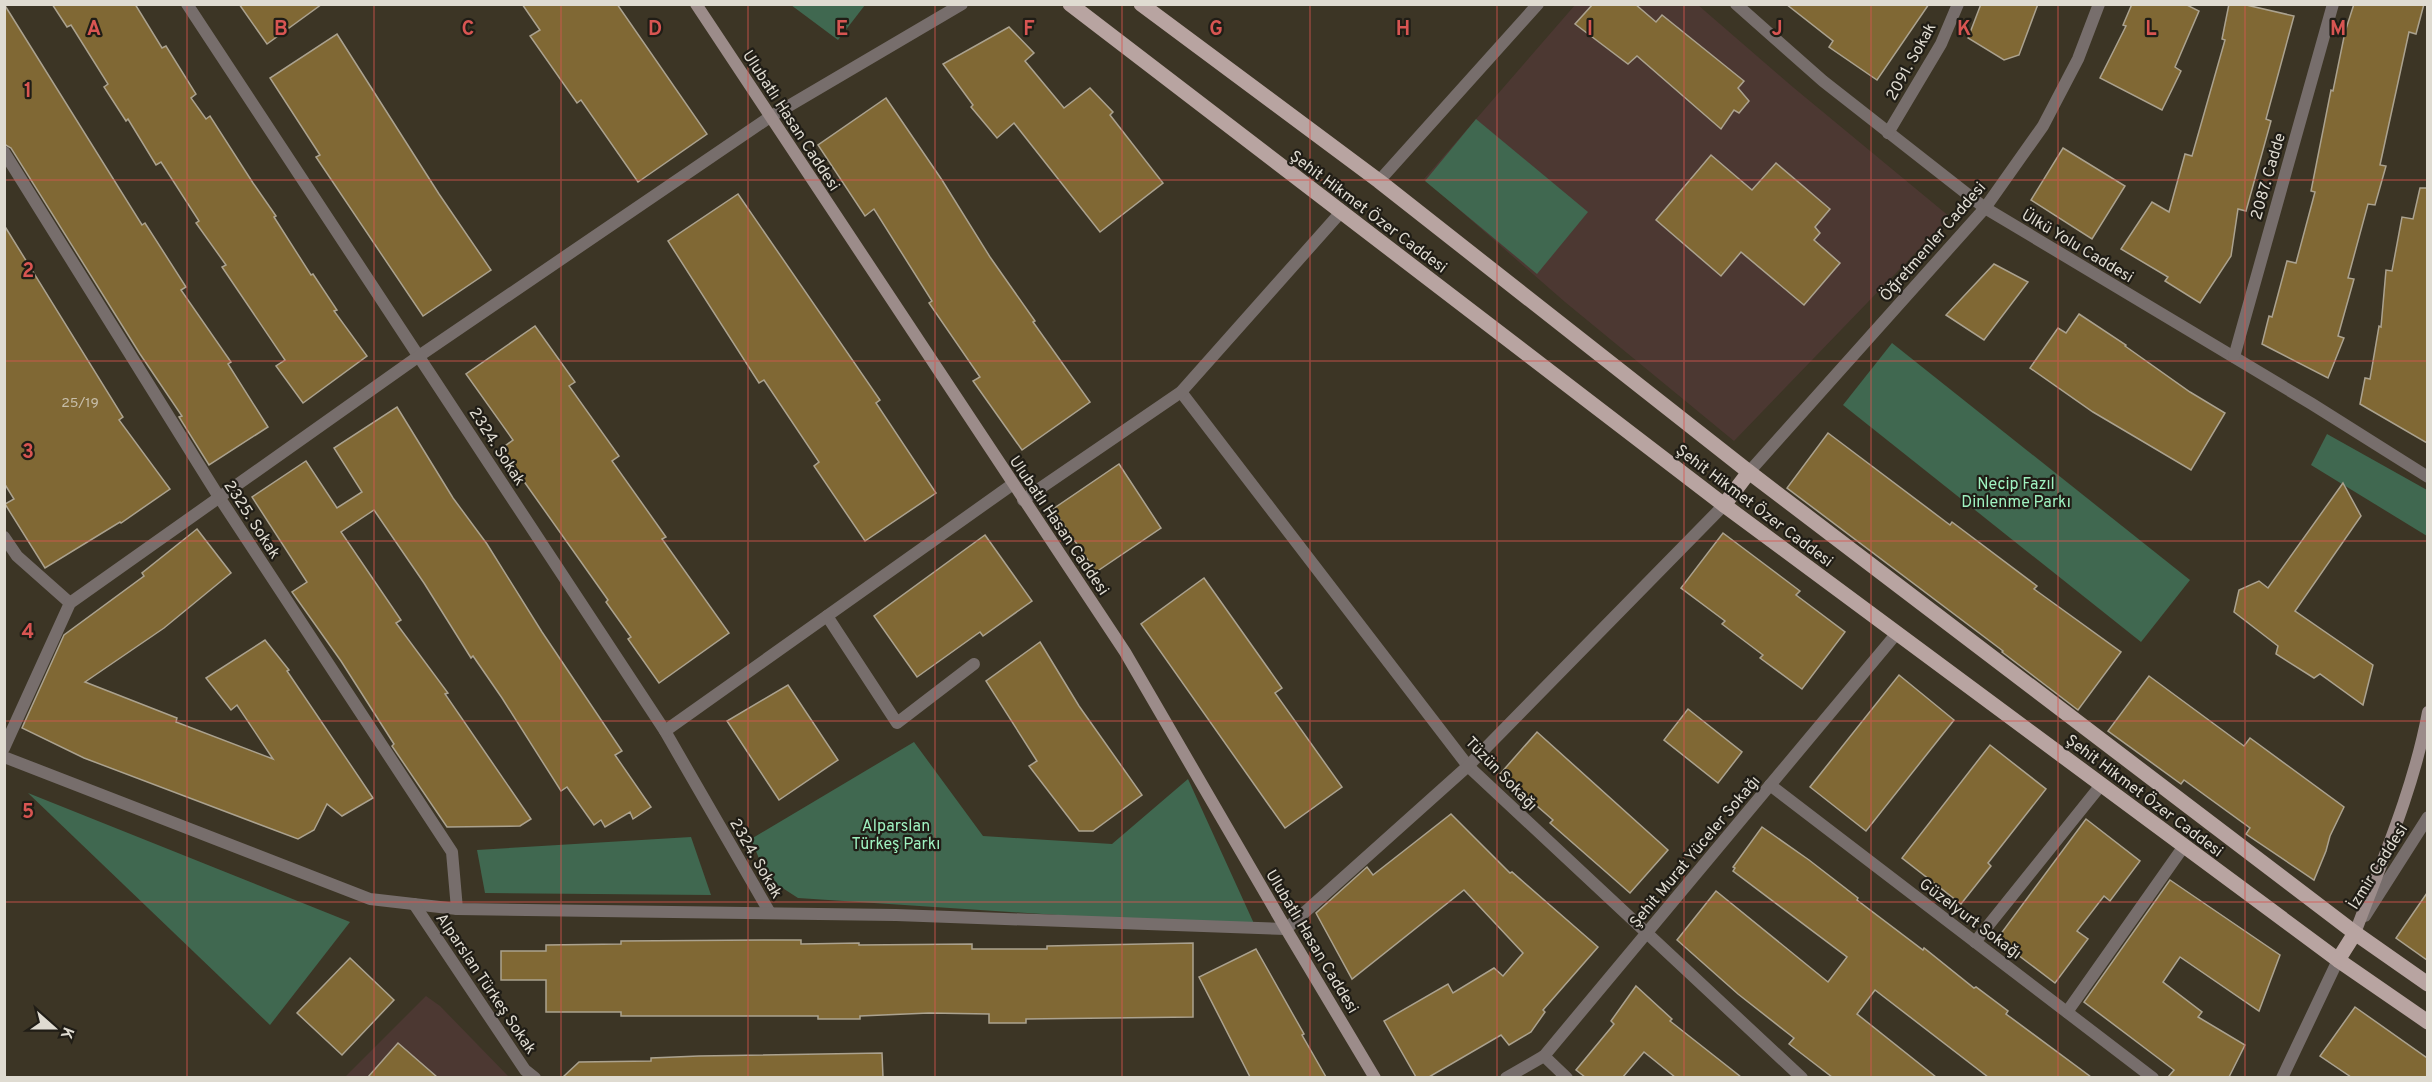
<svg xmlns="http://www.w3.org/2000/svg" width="2432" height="1082" viewBox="0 0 2432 1082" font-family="Overpass,sans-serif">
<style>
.education{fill:#4c3832}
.green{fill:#406850}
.building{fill:#806834;stroke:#aba28f;stroke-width:1.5}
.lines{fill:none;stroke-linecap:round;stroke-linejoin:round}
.street{stroke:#776e6c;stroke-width:12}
.secondary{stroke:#9c8c8a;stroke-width:12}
.primary{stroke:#b8a4a1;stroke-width:15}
.grid{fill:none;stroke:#d85552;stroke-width:1.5;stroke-opacity:0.55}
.labels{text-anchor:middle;stroke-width:4.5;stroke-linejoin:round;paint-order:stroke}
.number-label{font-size:14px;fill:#c7beaa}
.street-label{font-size:16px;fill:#dfdbd1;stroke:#201d16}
.park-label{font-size:16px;fill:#9ff2c0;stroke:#201d16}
.grid-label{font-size:20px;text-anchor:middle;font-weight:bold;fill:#d85552;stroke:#201d16;stroke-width:4.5;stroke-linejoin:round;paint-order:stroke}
</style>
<rect width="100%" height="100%" fill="#3c3525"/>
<!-- education -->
<g class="education">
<path d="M1575 5H1698L1794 88 1950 217 1734 441 1565 302 1424 179Z"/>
<path d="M426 996 440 1006 509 1077 344 1078Z"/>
</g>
<!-- green -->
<g class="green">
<path d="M791 5H865L838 40Z"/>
<path d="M1476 119 1588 212 1537 274 1425 181Z"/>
<path d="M1892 343 2190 580 2141 642 1843 405Z"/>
<path d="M2327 434 2427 490V536L2311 465Z"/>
<path d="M914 742 983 836 1112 844 1188 779 1256 928 798 898 767 878 751 839Z"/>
<path d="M28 793 350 922 270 1025Z"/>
<path d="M691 837 711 895 485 893 477 850Z"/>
</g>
<!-- building -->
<g class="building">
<path d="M4 4 142 225 145 223 186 287 181 290 231 362 228 364 268 427 209 465 179 417 182 416 140 354 11 148 4 144Z"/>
<path d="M52 4H135L162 48 166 46 196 94 191 98 206 119 210 116 253 183 276 216 274 217 311 275 313 274 337 310 334 311 367 356 303 403 276 366 285 360 222 267 226 265 196 223 199 221 161 162 156 165 128 119 126 121 104 87 108 84 71 25 67 27Z"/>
<path d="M239 4H322L267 44Z"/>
<path d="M522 4H617L707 134 638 182 581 100 577 103 530 36 540 30Z"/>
<path d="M1593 4H1635L1656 22 1662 15 1744 81 1738 88 1749 101 1739 113 1734 110 1721 129 1637 56 1628 64 1575 24Z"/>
<path d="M1786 4H1929L1877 80 1829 47 1833 41Z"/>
<path d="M1981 4H2038L2019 55 2004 60 1968 38Z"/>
<path d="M2132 4H2185L2199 11 2175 67 2181 71 2162 110 2100 78 2126 26 2123 25Z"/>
<path d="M2229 4H2242L2294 16 2266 119 2271 121 2246 211 2238 209 2231 256 2200 303 2165 281 2168 277 2121 249 2152 202 2169 212 2185 154 2192 156 2225 40 2222 39Z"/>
<path d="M2354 4H2424L2416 34 2409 32 2380 165 2386 166 2375 205 2368 204 2348 278 2354 279 2338 336 2344 338 2328 378 2262 344 2269 316 2272 317 2287 261 2296 263 2315 192 2311 191 2331 90 2333 91 2345 32Z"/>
<path d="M1009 27 1034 53 1025 61 1064 108 1090 88 1113 112 1110 115 1163 183 1100 232 1014 123 997 138 971 107 973 105 943 64Z"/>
<path d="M337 34 439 194 491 270 423 316 316 157 320 155 270 78Z"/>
<path d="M886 98 942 180 990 257 1035 321 1033 322 1090 402 1022 450 973 381 980 377 929 303 932 301 874 209 865 216 818 145Z"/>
<path d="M2063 148 2125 186 2092 239 2031 200Z"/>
<path d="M1711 155 1752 190 1776 163 1830 209 1815 227 1820 233 1814 240 1840 263 1804 305 1741 252 1721 276 1656 220Z"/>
<path d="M2420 188H2427V443L2360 404 2365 378 2370 379 2379 326 2381 327 2386 270 2392 271 2402 217 2413 219Z"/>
<path d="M738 194 880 400 876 403 936 493 865 541 814 466 819 462 764 380 759 383 668 241Z"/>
<path d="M4 225 123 417 119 420 170 489 121 523 120 522 45 568 5 504 14 499 4 483Z"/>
<path d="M1994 264 2028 282 1984 340 1946 315Z"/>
<path d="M2079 314 2126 345 2125 346 2190 392 2225 413 2191 470 2093 412 2030 368 2058 328 2066 333Z"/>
<path d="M535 326 575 382 569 386 619 456 612 461 666 537 662 539 729 633 659 683 628 639 631 637 606 602 608 600 501 449 513 440 466 374Z"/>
<path d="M397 407 453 498 487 544 542 632 622 751 615 755 651 807 633 819 630 812 605 827 601 820 594 825 567 787 561 791 502 698 473 656 471 658 424 583 374 510 341 532 401 620 396 623 448 693 445 694 531 819 520 826 447 827 392 746 394 744 341 661 292 592 307 582 252 497 306 461 337 508 362 492 334 448Z"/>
<path d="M1828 433 1950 525 1952 522 2037 586 2034 589 2121 652 2078 710 2002 652 2003 651 1787 488Z"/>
<path d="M1119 464 1161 528 1096 572 1053 509Z"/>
<path d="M2343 483 2361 516 2295 611 2373 665 2363 705 2320 674 2314 678 2276 654 2278 646 2234 612 2239 590 2259 581 2268 588Z"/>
<path d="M197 529 231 573 164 628 85 682 177 718 176 722 273 759 237 705 231 710 206 678 265 640 289 670 287 671 373 798 342 816 327 804 314 830 298 839 84 758 22 728 64 635 144 576 142 573Z"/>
<path d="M1723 533 1800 591 1796 595 1845 632 1802 689 1760 658 1763 655 1722 624 1725 621 1681 588Z"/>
<path d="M985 535 1032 601 983 636 980 632 917 677 874 616Z"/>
<path d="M1204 578 1282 688 1275 693 1342 787 1285 828 1141 624Z"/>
<path d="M1040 642 1079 706 1142 795 1093 831H1079L1029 766 1037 761 986 681Z"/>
<path d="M1899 675 1954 720 1866 831 1810 787Z"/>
<path d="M2149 676 2244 746 2250 738 2344 807 2330 836 2326 851 2314 880 2246 834 2250 828 2184 780 2181 784 2108 731Z"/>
<path d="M788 685 838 760 779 800 727 721Z"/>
<path d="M1688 709 1742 752 1718 783 1664 740Z"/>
<path d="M1537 732 1668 850 1630 893 1550 823 1553 820 1500 774Z"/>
<path d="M1990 745 2046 789 1988 863 1991 866 1961 904 1902 858Z"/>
<path d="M1451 814 1510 873 1512 872 1598 947 1543 1010 1545 1012 1531 1032 1509 1045 1501 1035 1429 1077H1416L1384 1021 1448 984 1453 993 1494 968 1503 976 1523 953 1464 890 1352 979 1316 913 1367 867 1373 875Z"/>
<path d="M2086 819 2140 861 2110 901 2104 896 2077 931 2088 939 2055 983 1997 939Z"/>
<path d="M1762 827 1809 860 1858 898 1857 900 1923 950 1924 948 1974 988 1976 987 2008 1011 2006 1014 2091 1077H1988L1875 990 1857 1014 1936 1077H1832L1789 1044 1794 1038 1738 994 1677 940 1716 891 1828 982 1847 957 1733 871 1735 868 1733 867Z"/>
<path d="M2170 880 2280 955 2259 1011 2180 957 2163 982 2202 1012 2198 1017 2245 1045 2229 1077H2168L2174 1070 2084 1002Z"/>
<path d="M2427 893V960L2396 938Z"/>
<path d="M764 940H801V944L859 943V945L972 944V949H1047V946L1193 943V1017L1026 1019V1023H989V1014L929 1013 860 1016V1019H818V1016H621V1012H546V980H501V951H546V945L621 944V941Z"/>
<path d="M1256 949 1304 1034 1302 1035 1326 1077H1250L1199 977Z"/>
<path d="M350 958 394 1000 342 1055 297 1013Z"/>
<path d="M1636 986 1672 1019 1670 1021 1741 1077H1675L1644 1052 1623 1077H1585L1576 1070 1614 1024 1611 1021Z"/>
<path d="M2355 1007 2427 1058V1077H2351L2320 1056Z"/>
<path d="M398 1043 437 1077H368Z"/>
<path d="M882 1053 883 1077H563L579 1062 651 1061V1058L699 1056Z"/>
</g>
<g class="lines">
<!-- street -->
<g class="street">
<path d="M187 4 665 731 770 913"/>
<path d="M1736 4 1823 81 1985 208 2312 404 2428 477"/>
<path d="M1888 133 1941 44 1958 4"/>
<path d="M4 152 219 497 452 852 457 909"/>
<path d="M1379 181 1538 4"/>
<path d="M2234 357 2333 4"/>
<path d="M1181 392 1468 766 1802 1078"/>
<path d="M1749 472 1985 208 2043 126 2078 59 2099 4"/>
<path d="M1023 500 1181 392 1341 212"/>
<path d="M4 537 17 556 70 603"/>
<path d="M827 616 897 723 974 664"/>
<path d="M665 731 1013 484"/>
<path d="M4 748 70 603 419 356 770 117 962 4"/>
<path d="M4 757 370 899 457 909 896 915 1286 929 1468 766 1724 505"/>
<path d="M1770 785 2153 1078"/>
<path d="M414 904 525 1070 535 1078"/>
<path d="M2365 916 2428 817"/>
<path d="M1975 942 2101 785"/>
<path d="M2067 1012 2184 846"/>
<path d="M1544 1056 1567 1078"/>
<path d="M1506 1078 1544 1056 1897 633"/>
<path d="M2282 1078 2338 960"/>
</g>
<!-- secondary -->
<g class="secondary">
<path d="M696 4 1125 652 1286 929 1375 1078"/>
<path d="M2355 933C2382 861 2414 788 2428 712"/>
</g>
<!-- primary -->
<g class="primary">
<path d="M1070 4 1724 505 2338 960 2428 1022"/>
<path d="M1141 4 1379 181 1749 472 2355 933 2428 984"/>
<path d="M1724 505 1749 472"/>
<path d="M2338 960 2355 933"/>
</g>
</g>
<!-- grid -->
<path class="grid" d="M187 4V1078M374 4V1078M561 4V1078M748 4V1078M935 4V1078M1122 4V1078M1310 4V1078M1497 4V1078M1684 4V1078M1871 4V1078M2058 4V1078M2245 4V1078M4 180H2428M4 361H2428M4 541H2428M4 721H2428M4 902H2428"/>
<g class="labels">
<!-- number labels -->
<g class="number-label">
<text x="80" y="407">25/19</text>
</g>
<!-- street labels -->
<g class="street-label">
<text transform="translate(1910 61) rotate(-61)" y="6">2091. Sokak</text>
<text transform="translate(792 120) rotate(57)" y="6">Ulubatlı Hasan Caddesi</text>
<text transform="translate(2267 176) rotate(-74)" y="6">2087. Cadde</text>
<text transform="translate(1369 211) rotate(37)" y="6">Şehit Hikmet Özer Caddesi</text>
<text transform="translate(1932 241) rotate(-49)" y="6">Öğretmenler Caddesi</text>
<text transform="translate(2078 245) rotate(31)" y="6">Ülkü Yolu Caddesi</text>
<text transform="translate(498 446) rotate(57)" y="6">2324. Sokak</text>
<text transform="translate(1755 505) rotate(37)" y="6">Şehit Hikmet Özer Caddesi</text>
<text transform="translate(253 519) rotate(57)" y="6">2325. Sokak</text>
<text transform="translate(1060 525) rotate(56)" y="6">Ulubatlı Hasan Caddesi</text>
<text transform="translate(1502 773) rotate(46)" y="6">Tüzün Sokağı</text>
<text transform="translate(2145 795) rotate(37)" y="6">Şehit Hikmet Özer Caddesi</text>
<text transform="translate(1694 851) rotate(-50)" y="6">Şehit Murat Yüceler Sokağı</text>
<text transform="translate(757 858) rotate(60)" y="6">2324. Sokak</text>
<text transform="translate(2377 866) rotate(-58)" y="6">İzmir Caddesi</text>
<text transform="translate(1971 918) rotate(37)" y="6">Güzelyurt Sokağı</text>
<text transform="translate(1313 941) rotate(59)" y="6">Ulubatlı Hasan Caddesi</text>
<text transform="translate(487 983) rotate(56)" y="6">Alparslan Türkeş Sokak</text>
</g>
<!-- park labels -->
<g class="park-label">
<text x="2016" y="489">Necip Fazıl<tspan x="2016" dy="18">Dinlenme Parkı</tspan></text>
<text x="896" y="831">Alparslan<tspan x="896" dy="18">Türkeş Parkı</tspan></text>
</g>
</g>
<g class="grid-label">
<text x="94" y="35">A</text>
<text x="281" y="35">B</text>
<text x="468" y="35">C</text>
<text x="655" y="35">D</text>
<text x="842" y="35">E</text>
<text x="1029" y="35">F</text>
<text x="1216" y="35">G</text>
<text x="1403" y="35">H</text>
<text x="1590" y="35">I</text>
<text x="1777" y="35">J</text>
<text x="1964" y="35">K</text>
<text x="2151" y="35">L</text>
<text x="2338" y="35">M</text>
<text x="28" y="97">1</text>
<text x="28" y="277">2</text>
<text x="28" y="458">3</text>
<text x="28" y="638">4</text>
<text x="28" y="818">5</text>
</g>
<!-- border -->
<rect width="2432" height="1082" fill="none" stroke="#dfdbd1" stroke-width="12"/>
<!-- north arrow -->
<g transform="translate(54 1028) rotate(111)" stroke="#201d16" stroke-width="4.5" paint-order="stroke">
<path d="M0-4.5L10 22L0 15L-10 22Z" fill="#dfdbd1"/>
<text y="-9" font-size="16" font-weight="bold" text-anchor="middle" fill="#dfdbd1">K</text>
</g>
</svg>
